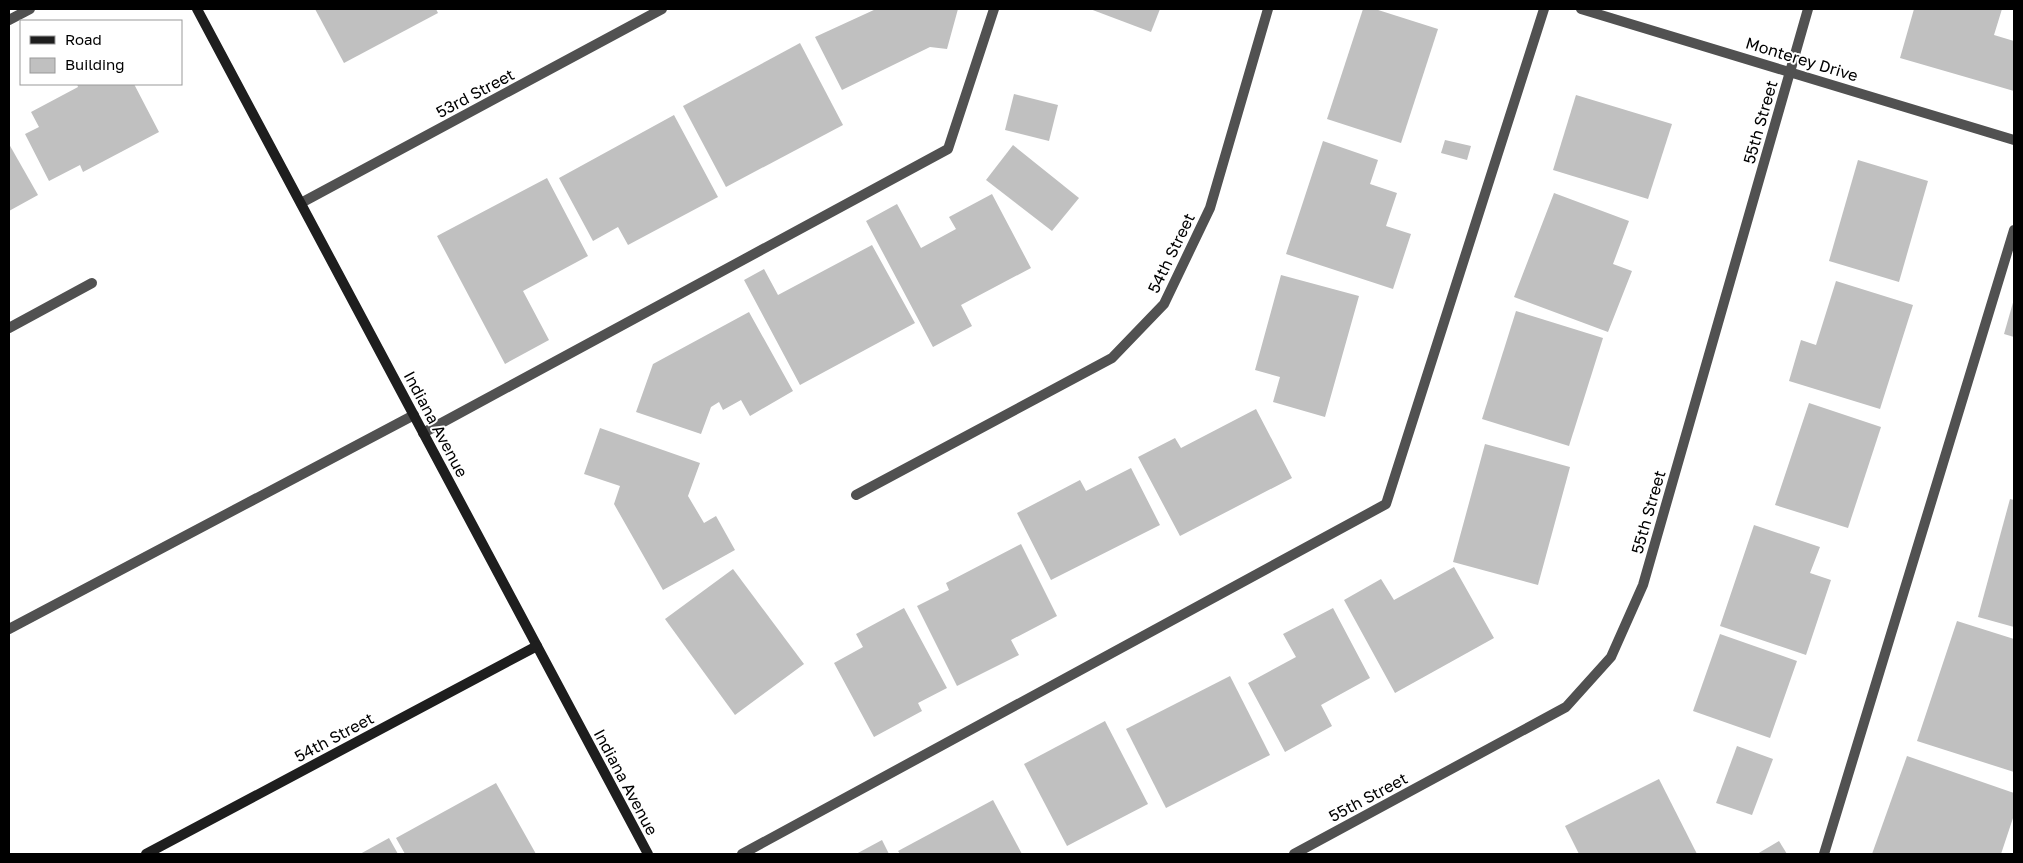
<svg xmlns="http://www.w3.org/2000/svg" width="2023" height="863" viewBox="0 0 2023 863" font-family="'Golos Text',sans-serif">
<style>
.building{fill:#c0c0c0}
.lines{fill:none;stroke-linecap:round;stroke-linejoin:round}
.lane{stroke:#515151;stroke-width:10}
.street{stroke:#515151;stroke-width:10}
.secondary{stroke:#1e1e1e;stroke-width:10}
.labels{text-anchor:middle;stroke-width:4;stroke-linejoin:round;paint-order:stroke}
.street-label{font-size:16px;fill:#000;stroke:#fff}
</style>
<rect width="100%" height="100%" fill="#fff"/>
<!-- building -->
<g class="building">
<path d="M315 9H436L438 13 344 63Z"/>
<path d="M876 9H958L947 49 930 47 842 90 815 37Z"/>
<path d="M1090 9H1160L1151 32Z"/>
<path d="M1363 9H1375L1438 29 1401 143 1327 119Z"/>
<path d="M1914 9H2002L1994 35 2014 41V91L1900 58Z"/>
<path d="M800 43 843 125 726 187 683 106Z"/>
<path d="M77 84H134L159 132 83 172 80 165 49 181 25 134 39 127 31 112 78 87Z"/>
<path d="M1014 94 1058 105 1049 141 1005 130Z"/>
<path d="M1576 95 1672 124 1648 199 1553 170Z"/>
<path d="M674 115 718 197 628 245 618 227 593 241 559 178Z"/>
<path d="M1445 140 1471 146 1467 160 1441 153Z"/>
<path d="M1323 141 1378 160 1370 184 1397 193 1386 226 1411 234 1393 289 1286 254Z"/>
<path d="M9 144 38 195 9 211Z"/>
<path d="M1013 145 1079 198 1052 231 986 180Z"/>
<path d="M1858 160 1928 181 1899 282 1829 261Z"/>
<path d="M547 178 588 256 523 291 549 340 505 364 437 236Z"/>
<path d="M1554 193 1629 221 1613 264 1632 271 1608 332 1514 297Z"/>
<path d="M992 194 1031 268 961 305 972 326 933 347 866 221 897 204 921 248 956 229 949 217Z"/>
<path d="M872 245 915 323 800 385 744 280 764 269 778 295Z"/>
<path d="M1281 275 1359 296 1325 417 1273 402 1280 377 1255 370Z"/>
<path d="M1836 281 1913 305 1880 409 1789 381 1801 340 1816 345Z"/>
<path d="M2014 299V337L2004 334Z"/>
<path d="M1516 311 1603 338 1569 446 1482 419Z"/>
<path d="M749 312 793 391 750 416 741 400 723 410 719 402 711 407 701 434 636 412 653 364Z"/>
<path d="M1809 403 1881 427 1848 528 1775 505Z"/>
<path d="M1256 409 1292 478 1180 536 1138 457 1175 438 1181 448Z"/>
<path d="M600 428 700 463 688 496 704 523 716 516 735 550 663 590 614 504 620 486 584 474Z"/>
<path d="M1485 444 1570 467 1538 585 1453 562Z"/>
<path d="M1131 468 1160 525 1051 580 1017 513 1080 480 1086 491Z"/>
<path d="M2010 499 2014 500V627L1978 617Z"/>
<path d="M1754 525 1820 547 1810 573 1831 580 1806 655 1720 626Z"/>
<path d="M1021 544 1057 616 1011 640 1019 655 957 686 917 606 949 590 946 583Z"/>
<path d="M1454 567 1494 638 1395 693 1344 600 1381 579 1394 600Z"/>
<path d="M733 569 804 664 735 715 665 619Z"/>
<path d="M904 608 947 688 918 703 922 711 874 737 834 663 863 647 856 634Z"/>
<path d="M1333 608 1370 678 1321 705 1332 726 1285 752 1248 683 1296 657 1283 634Z"/>
<path d="M1957 621 2014 639V772L1917 741Z"/>
<path d="M1720 634 1797 661 1770 738 1693 711Z"/>
<path d="M1230 676 1270 755 1166 808 1126 729Z"/>
<path d="M1105 721 1148 804 1067 846 1024 764Z"/>
<path d="M1737 746 1773 759 1752 815 1716 803Z"/>
<path d="M1907 756 2014 793V815L2001 854H1872Z"/>
<path d="M1659 779 1697 854H1579L1565 826Z"/>
<path d="M496 783 536 854H405L396 838Z"/>
<path d="M993 800 1022 854H900L898 851Z"/>
<path d="M389 838 398 854H360Z"/>
<path d="M882 840 889 854H856Z"/>
<path d="M1779 841 1787 854H1757Z"/>
</g>
<g class="lines">
<!-- lane -->
<g class="lane">
<path d="M9 20 30 9"/>
<path d="M423 433 948 149 994 9"/>
<path d="M9 629 414 415"/>
<path d="M742 854 1386 504 1544 9"/>
<path d="M1824 854 2014 230"/>
</g>
<!-- street -->
<g class="street">
<path d="M1581 9 2014 140"/>
<path d="M301 203 662 9"/>
<path d="M9 328 92 283"/>
<path d="M856 495 1112 358 1164 304 1210 208 1268 9"/>
<path d="M1294 854 1566 707 1611 657 1643 585 1808 9"/>
</g>
<!-- secondary -->
<g class="secondary">
<path d="M197 9 648 854"/>
<path d="M146 854 537 646"/>
</g>
</g>
<g class="labels">
<!-- street labels -->
<g class="street-label">
<text transform="translate(1802 59) rotate(17)" y="6">Monterey Drive</text>
<text transform="translate(475 93) rotate(-28)" y="6">53rd Street</text>
<text transform="translate(1760 122) rotate(-74)" y="6">55th Street</text>
<text transform="translate(1171 253) rotate(-64)" y="6">54th Street</text>
<text transform="translate(436 424) rotate(62)" y="6">Indiana Avenue</text>
<text transform="translate(1648 512) rotate(-74)" y="6">55th Street</text>
<text transform="translate(334 737) rotate(-28)" y="6">54th Street</text>
<text transform="translate(626 782) rotate(62)" y="6">Indiana Avenue</text>
<text transform="translate(1368 797) rotate(-28)" y="6">55th Street</text>
</g>
</g>
<!-- border -->
<rect width="2023" height="863" fill="none" stroke="#000000" stroke-width="20"/>
<!-- legend -->
<rect x="20" y="20" width="162" height="65" fill="#ffffff" stroke="#999999"/>
<rect x="30" y="36" width="25" height="8" fill="#1e1e1e" stroke="#999999"/>
<text x="65" y="45" font-size="15" fill="#000000">Road</text>
<rect x="30" y="58" width="25" height="15" fill="#c0c0c0" stroke="#999999"/>
<text x="65" y="70" font-size="15" fill="#000000">Building</text>
</svg>
